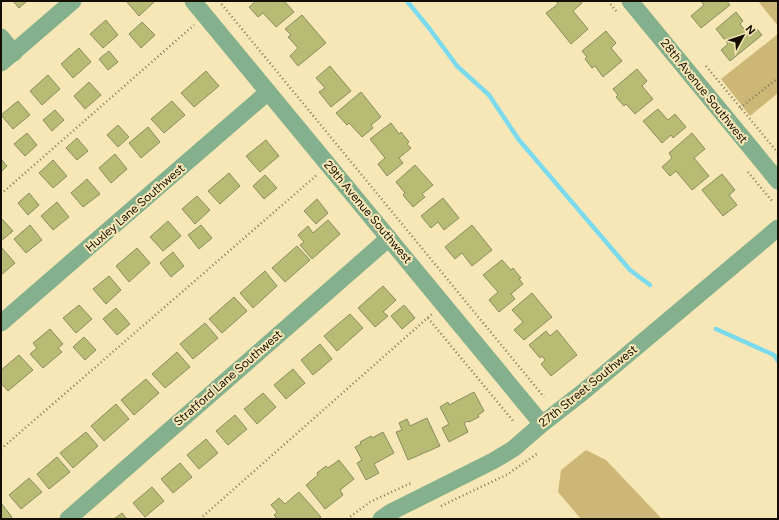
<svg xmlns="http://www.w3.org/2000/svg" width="779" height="520" viewBox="0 0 779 520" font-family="Figtree,sans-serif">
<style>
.green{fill:#cdb777}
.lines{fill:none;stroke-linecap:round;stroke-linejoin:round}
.stream{stroke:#7bdaeb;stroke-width:4.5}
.building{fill:#b7bb74;stroke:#8a8d5e}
.path{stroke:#84795a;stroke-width:2.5;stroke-dasharray:1 3;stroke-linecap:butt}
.minor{stroke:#84b08d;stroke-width:17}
.labels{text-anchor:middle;stroke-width:4;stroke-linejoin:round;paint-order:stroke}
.street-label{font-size:12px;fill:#140e00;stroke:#f8e7b6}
</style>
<rect width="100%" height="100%" fill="#f8e7b6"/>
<!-- green -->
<g class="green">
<path d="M758 1H778V26Z"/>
<path d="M778 34V93L750 116 721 79Z"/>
<path d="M586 450 606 460 662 519H581L558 492 561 470Z"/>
</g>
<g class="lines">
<!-- stream -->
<g class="stream">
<path d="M407 1 429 28 457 66 489 95 519 140 630 270 650 285"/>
<path d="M716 329 774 355 778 361"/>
</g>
</g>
<!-- building -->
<g class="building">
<path d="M13 1H27L19 8Z"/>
<path d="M126 1H153L154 2 139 16Z"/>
<path d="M256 1H287L285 2 294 12 276 27 263 13 258 17 249 7Z"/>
<path d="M556 1H580L582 3 573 11 588 29 571 44 546 13 558 4Z"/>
<path d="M701 1H727L730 5 701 28 691 16 704 5Z"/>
<path d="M736 12 743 21 740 24 749 35 757 29 762 35 730 61 721 50 728 44 716 29Z"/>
<path d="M302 15 326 43 298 66 290 56 298 48 288 37 291 35 285 29Z"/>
<path d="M106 20 118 35 103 48 90 34Z"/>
<path d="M142 22 155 35 141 48 129 34Z"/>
<path d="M606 31 616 43 611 48 622 61 603 77 595 66 592 68 585 59 587 57 582 51Z"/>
<path d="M79 48 91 62 73 78 61 64Z"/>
<path d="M109 51 118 62 108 70 99 59Z"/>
<path d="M330 66 351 91 331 107 319 92 325 88 316 78Z"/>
<path d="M637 69 647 81 642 86 653 99 635 114 626 104 624 106 616 97 618 95 613 89Z"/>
<path d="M206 71 219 86 194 107 181 93Z"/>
<path d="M48 75 60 89 42 105 30 91Z"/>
<path d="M89 82 101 95 85 109 74 96Z"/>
<path d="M361 92 381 117 371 125 373 128 362 137 349 123 347 125 336 113Z"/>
<path d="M18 101 30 115 13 129 1 115Z"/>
<path d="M172 101 185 115 164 133 151 119Z"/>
<path d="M658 109 668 120 675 114 686 127 673 138 671 135 662 143 643 121Z"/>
<path d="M55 110 64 120 52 131 43 120Z"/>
<path d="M391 123 399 134 401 132 409 142 407 144 411 148 399 158 403 163 387 176 378 164 385 158 370 139Z"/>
<path d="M118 125 129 137 118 147 107 135Z"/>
<path d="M148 127 160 142 141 158 129 143Z"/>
<path d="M27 133 37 145 25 156 14 144Z"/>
<path d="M692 133 705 149 694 158 709 176 692 190 676 171 670 176 662 167 672 158 669 153Z"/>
<path d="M77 138 88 151 77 160 66 148Z"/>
<path d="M266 140 279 156 260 172 246 156Z"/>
<path d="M115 154 127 169 111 183 99 168Z"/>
<path d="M1 159 7 166 1 172Z"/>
<path d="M53 160 67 176 53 188 39 173Z"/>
<path d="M415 165 433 185 422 194 425 197 413 207 403 195 405 193 396 182Z"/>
<path d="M229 173 240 186 220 204 208 191Z"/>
<path d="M722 174 735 190 729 195 737 205 723 216 702 190Z"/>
<path d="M265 175 277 188 264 199 253 186Z"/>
<path d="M87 179 100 194 83 207 71 193Z"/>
<path d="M29 193 39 205 28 215 18 203Z"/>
<path d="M197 196 210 210 195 224 182 209Z"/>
<path d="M443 198 459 218 444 230 438 222 431 228 421 216Z"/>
<path d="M317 199 328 213 316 224 304 211Z"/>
<path d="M57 202 69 217 53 230 41 216Z"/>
<path d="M2 219 13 231 1 241V220Z"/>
<path d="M328 220 340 234 312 259 300 245 304 242 298 235 308 226 313 233Z"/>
<path d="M168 221 181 236 163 251 150 237Z"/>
<path d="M30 225 42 240 26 253 14 239Z"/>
<path d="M201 225 212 238 199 249 188 235Z"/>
<path d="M472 225 492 250 472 266 462 253 455 259 445 247Z"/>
<path d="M297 246 310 260 285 282 272 268Z"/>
<path d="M2 248 15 263 1 275V249Z"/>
<path d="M137 248 150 263 129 282 116 266Z"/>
<path d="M173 252 184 266 171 277 160 263Z"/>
<path d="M502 260 511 270 513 268 521 278 519 279 523 284 511 294 515 299 499 312 489 300 498 292 483 275Z"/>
<path d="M265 271 277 286 253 308 240 293Z"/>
<path d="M109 276 121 290 106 304 93 289Z"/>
<path d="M383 286 396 300 383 312 388 316 375 327 358 308Z"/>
<path d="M532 293 552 317 524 340 514 330 523 322 512 310Z"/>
<path d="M234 297 247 311 222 333 209 319Z"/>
<path d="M79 305 92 319 76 333 63 318Z"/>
<path d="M404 305 415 318 402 329 391 316Z"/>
<path d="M116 308 130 324 117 335 103 319Z"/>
<path d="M350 314 363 328 337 351 324 336Z"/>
<path d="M205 323 218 338 193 359 180 344Z"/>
<path d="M50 329 63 344 58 348 62 352 43 368 30 354 37 348 33 343Z"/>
<path d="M557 330 577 355 551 376 541 364 545 360 542 356 540 358 529 345 546 331 550 336Z"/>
<path d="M84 337 96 350 85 360 73 347Z"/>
<path d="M320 344 332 359 313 375 301 360Z"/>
<path d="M177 352 190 367 165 388 152 374Z"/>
<path d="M19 355 33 370 8 391 1 383V370Z"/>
<path d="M293 369 305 383 286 399 274 385Z"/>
<path d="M146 379 159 393 134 415 121 400Z"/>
<path d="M474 392 484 411 478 415 479 417 469 422 468 421 464 423 468 432 449 442 442 428 449 424 440 407 448 402 449 405Z"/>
<path d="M263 393 276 407 257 424 244 409Z"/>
<path d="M116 404 129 419 104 441 91 426Z"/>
<path d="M235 415 247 429 228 445 216 431Z"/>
<path d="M427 418 440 446 408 460 396 432 402 430 399 423 407 419 410 426Z"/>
<path d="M86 432 98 446 73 468 60 453Z"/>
<path d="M383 432 394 453 374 464 379 473 366 480 357 463 362 460 355 447 361 444 360 442 371 436 372 438Z"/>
<path d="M206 439 218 453 199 469 187 455Z"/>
<path d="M57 457 70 472 49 489 37 474Z"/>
<path d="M339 460 354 479 340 490 343 495 325 509 306 485 318 475 317 473 326 466 328 468Z"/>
<path d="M180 463 192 477 173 493 161 479Z"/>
<path d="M29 478 42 492 21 509 9 495Z"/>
<path d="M152 487 164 501 145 517 133 503Z"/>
<path d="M299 492 321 517 318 519H277L274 515 277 512 271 505 279 498 285 504Z"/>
<path d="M1 503 12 517 9 519H1Z"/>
<path d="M122 513 127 519H114Z"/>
</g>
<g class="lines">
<!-- path -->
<g class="path">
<path d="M219 1 544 397"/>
<path d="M608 1 617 12"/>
<path d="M706 66 778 153"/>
<path d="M740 108 778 78"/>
<path d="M748 172 772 201"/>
<path d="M1 194 194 25"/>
<path d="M428 318 514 422"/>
<path d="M1 449 318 174"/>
<path d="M441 506 508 474 538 453"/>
<path d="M200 519 432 314"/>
<path d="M347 519 370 502 411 483"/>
</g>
<!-- minor -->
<g class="minor">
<path d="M193 1 542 424"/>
<path d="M630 1 778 181"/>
<path d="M1 37 14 53"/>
<path d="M1 63 73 1"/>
<path d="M1 323 268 92"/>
<path d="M68 519 389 238"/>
<path d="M381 519 391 512 493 461 513 449 542 424 583 392 778 228"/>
</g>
</g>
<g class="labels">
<!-- street labels -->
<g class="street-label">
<text transform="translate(704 91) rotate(51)" y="4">28th Avenue Southwest</text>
<text transform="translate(135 208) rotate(-41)" y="4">Huxley Lane Southwest</text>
<text transform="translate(368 212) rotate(50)" y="4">29th Avenue Southwest</text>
<text transform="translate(228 378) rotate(-41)" y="4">Stratford Lane Southwest</text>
<text transform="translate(588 386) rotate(-39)" y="4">27th Street Southwest</text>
</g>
</g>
<!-- border -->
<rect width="779" height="520" fill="none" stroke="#140e00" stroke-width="4"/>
<!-- north arrow -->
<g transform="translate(743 36) rotate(50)" stroke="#f8e7b6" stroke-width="3" paint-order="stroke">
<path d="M0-3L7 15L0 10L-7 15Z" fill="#140e00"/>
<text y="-6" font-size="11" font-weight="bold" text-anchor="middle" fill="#140e00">N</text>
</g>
</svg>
